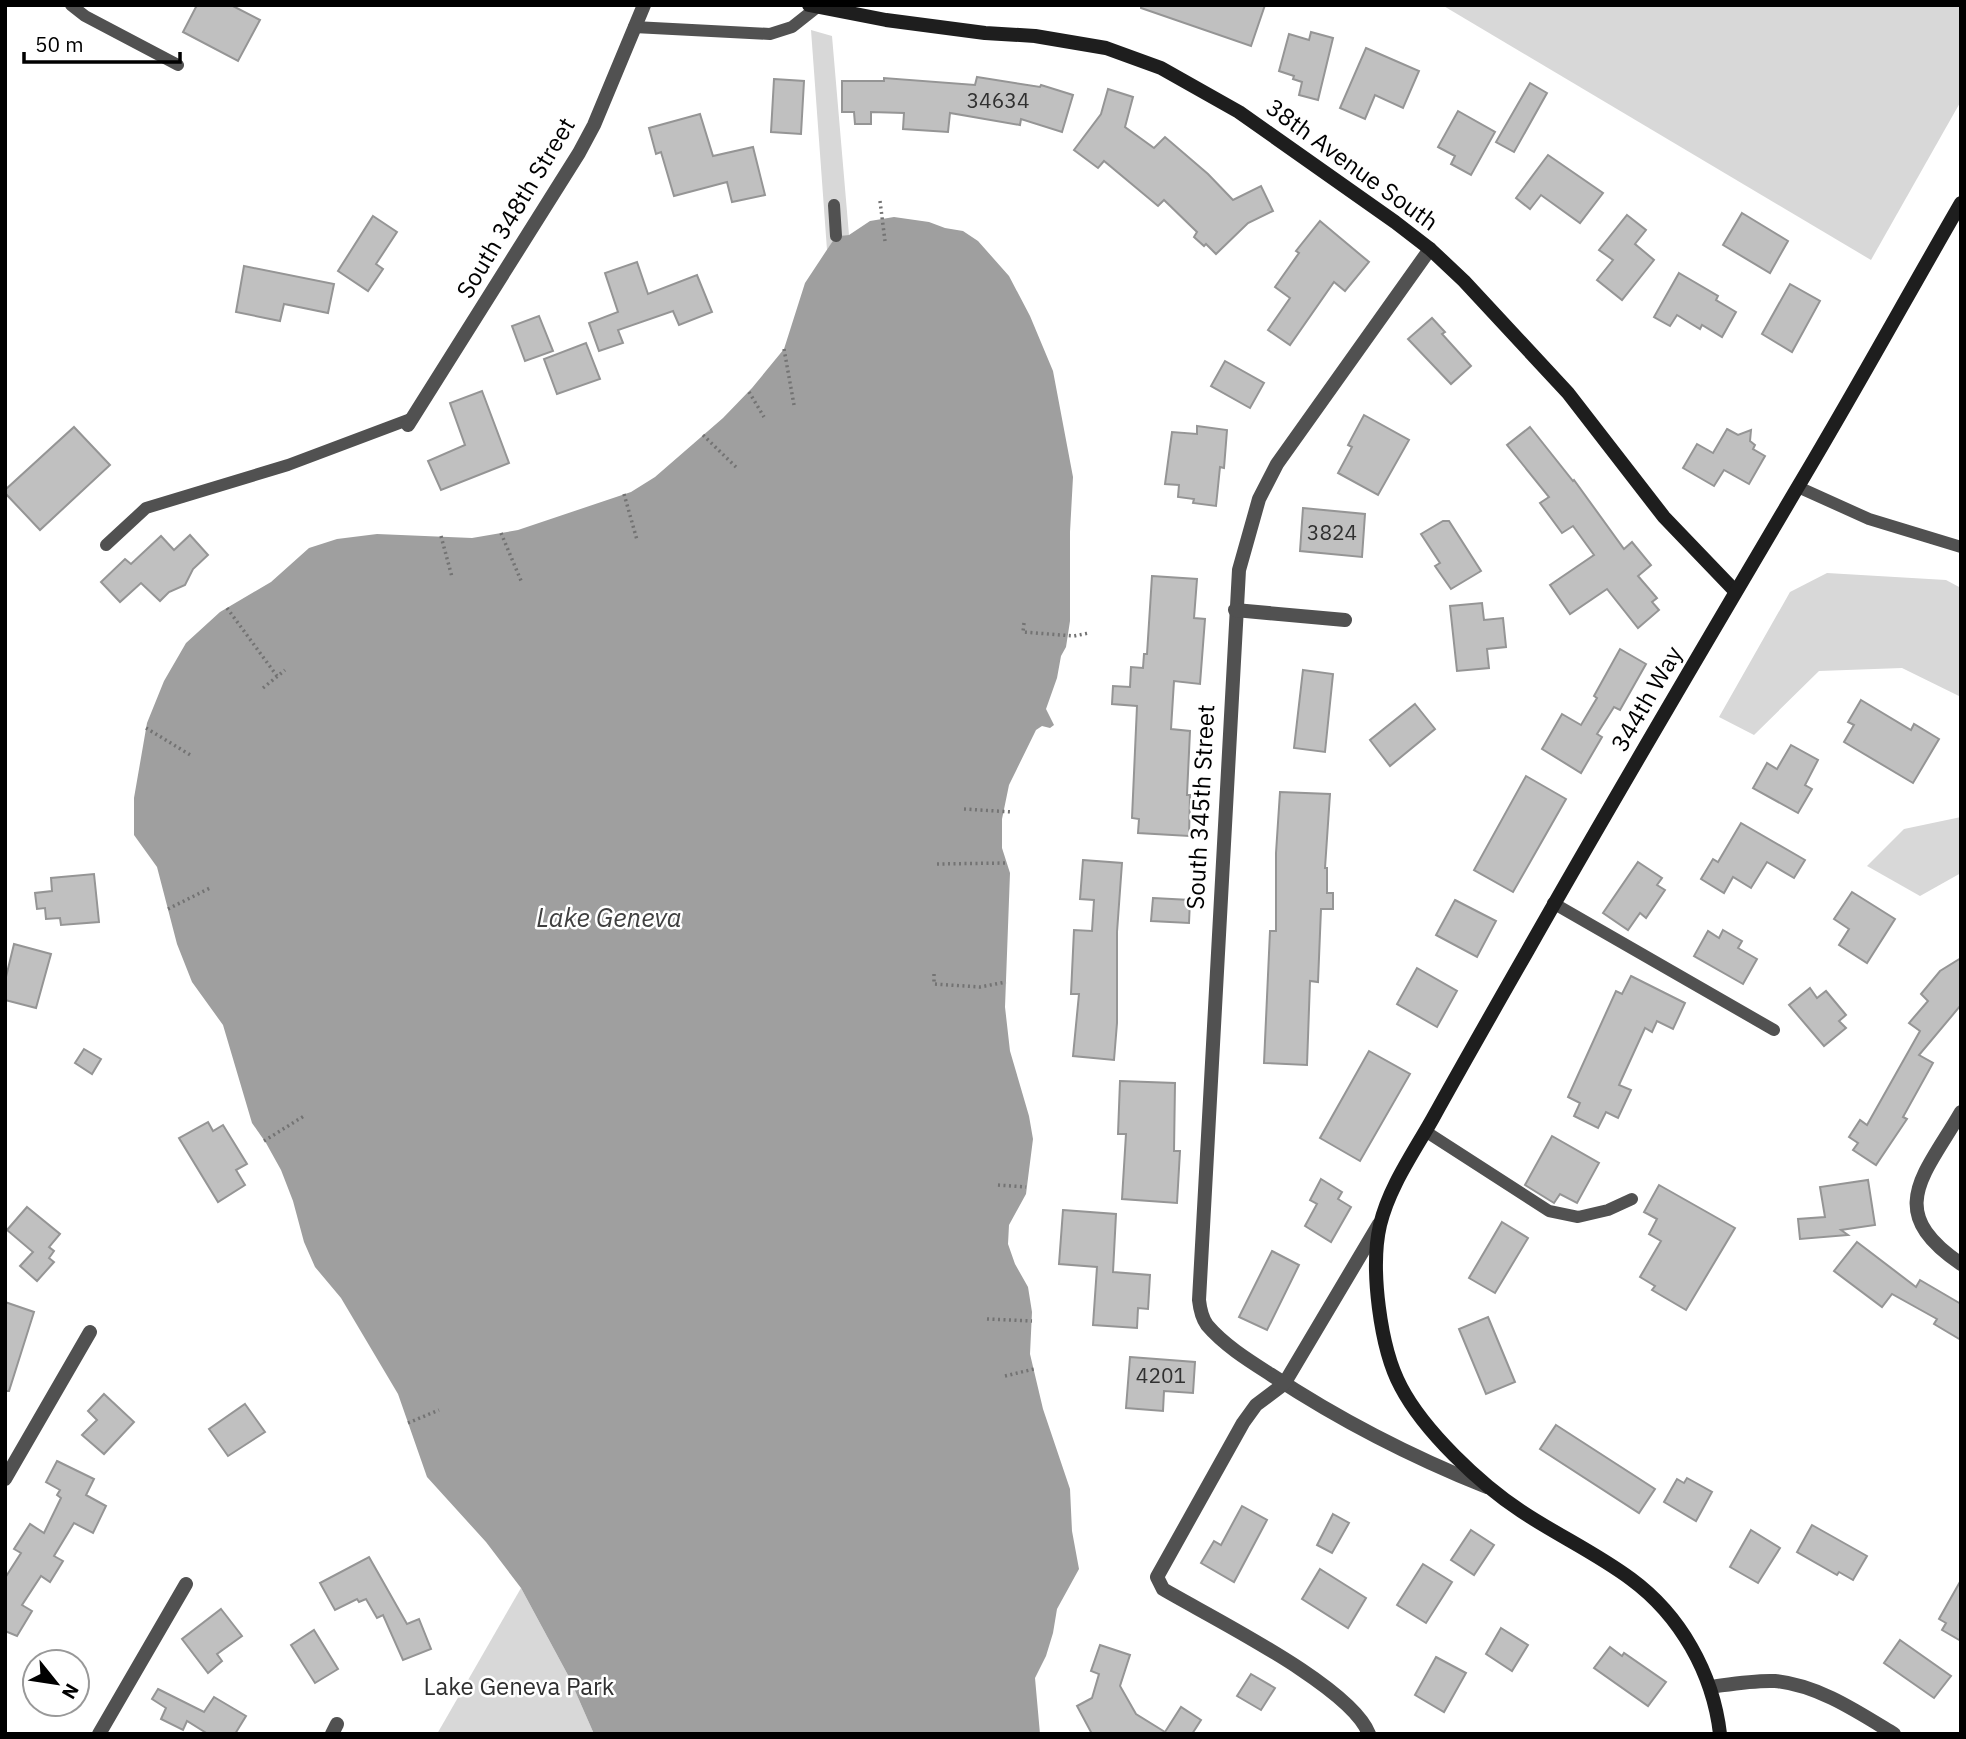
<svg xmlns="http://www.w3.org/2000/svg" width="1966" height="1739" viewBox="0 0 1966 1739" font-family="'IBM Plex Sans',sans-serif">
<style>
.green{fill:#d8d8d8}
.water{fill:#9f9f9f}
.building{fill:#c0c0c0;stroke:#959595;stroke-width:2}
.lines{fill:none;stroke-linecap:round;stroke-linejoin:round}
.path{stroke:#737373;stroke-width:3.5;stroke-dasharray:2 3.5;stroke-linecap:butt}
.lane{stroke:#515151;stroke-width:12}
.street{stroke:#515151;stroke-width:14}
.secondary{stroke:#1e1e1e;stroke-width:14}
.labels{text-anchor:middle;stroke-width:5;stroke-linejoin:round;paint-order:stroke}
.number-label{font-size:21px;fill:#303030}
.street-label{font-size:24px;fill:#000;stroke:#fff}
.park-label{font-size:24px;fill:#2f2f2f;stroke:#fff}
.water-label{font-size:26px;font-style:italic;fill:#404040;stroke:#fff}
</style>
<rect width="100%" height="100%" fill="#fff"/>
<!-- green -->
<g class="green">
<path d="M1442 5H1961V101L1871 260Z"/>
<path d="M811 30 832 36 849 235 836 236 827 250Z"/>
<path d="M1827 573 1946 580 1961 588V697L1902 668 1819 671 1754 735 1719 717 1790 592Z"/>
<path d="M1961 817V873L1920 896 1867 866 1904 829Z"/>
<path d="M521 1588 569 1677 594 1734H437Z"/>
</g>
<!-- water -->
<path class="water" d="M894 217 929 222 945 228 963 231 978 241 1009 276 1030 316 1053 371 1073 477 1070 532V621L1066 647 1061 656 1057 678 1046 709 1054 725 1050 728 1042 726 1036 730 1009 785 1002 819V848L1010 873 1005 1007 1010 1051 1029 1116 1033 1139 1026 1194 1009 1225 1008 1244 1015 1264 1028 1287 1032 1312 1030 1354 1043 1409 1070 1489 1072 1531 1079 1569 1057 1609 1053 1633 1046 1656 1035 1678 1040 1734H594L569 1677 521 1588 486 1542 427 1477 398 1394 341 1298 315 1267 304 1242 293 1201 281 1170 266 1143 252 1123 223 1025 192 982 177 944 157 867 134 835V798L147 723 164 681 186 643 220 612 271 582 309 548 337 539 377 534 472 538 518 530 631 492 655 477 723 418 752 388 784 349 805 283 836 236 849 235 870 221Z"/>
<!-- building -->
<g class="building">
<path d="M197 5H231L260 20 238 61 183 32Z"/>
<path d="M1141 5H1265L1251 46 1141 8Z"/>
<path d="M1311 32 1333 38 1318 100 1299 95 1302 82 1293 79 1294 76 1279 71 1289 34 1309 40Z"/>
<path d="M1366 48 1419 71 1403 108 1375 95 1365 119 1340 108Z"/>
<path d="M977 77 1040 87 1041 85 1073 95 1062 132 1021 119 1020 125 950 113 948 132 903 129 904 113 871 112V124H855L854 112H842V81H884V78L975 85Z"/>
<path d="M774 79 804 81 801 134 771 132Z"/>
<path d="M1530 83 1547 93 1514 152 1496 142Z"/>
<path d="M1108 89 1133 97 1125 127 1154 148 1165 137 1208 174 1233 200 1261 186 1273 211 1248 223 1216 254 1206 244 1204 246 1194 237 1197 232 1164 200 1158 206 1104 161 1098 168 1074 150 1101 114Z"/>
<path d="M1458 111 1495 132 1471 175 1451 164 1455 156 1438 147Z"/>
<path d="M700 114 713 156 753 147 765 195 732 202 727 182 674 196 661 152 656 154 649 128Z"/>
<path d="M1548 155 1603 193 1580 223 1541 195 1530 209 1516 198Z"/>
<path d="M1742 213 1788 241 1770 273 1723 245Z"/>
<path d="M1627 215 1646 230 1635 244 1654 260 1622 300 1597 280 1613 260 1599 250Z"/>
<path d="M373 216 397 232 376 264 383 269 368 291 338 271Z"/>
<path d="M1320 221 1369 262 1345 291 1334 282 1290 345 1268 330 1290 298 1275 287 1299 253 1296 251Z"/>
<path d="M637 262 648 294 697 275 712 312 679 325 673 311 618 330 623 343 599 351 589 323 618 312 605 273Z"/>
<path d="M244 266 334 284 328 313 284 304 280 321 236 312Z"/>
<path d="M1679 273 1718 296 1716 300 1736 312 1722 337 1702 325 1700 329 1677 315 1670 326 1654 317Z"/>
<path d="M1790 284 1820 301 1792 352 1762 334Z"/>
<path d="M539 316 553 351 525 361 512 326Z"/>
<path d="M1432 318 1445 332 1442 334 1471 366 1451 384 1408 339Z"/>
<path d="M586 343 600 379 557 394 544 359Z"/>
<path d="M1225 361 1264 383 1250 408 1211 386Z"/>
<path d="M482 391 509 463 441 490 428 461 465 445 450 403Z"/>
<path d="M1364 415 1409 440 1378 495 1338 473 1352 447 1348 445Z"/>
<path d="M1197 426 1227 430 1224 468 1220 467 1216 506 1193 503 1194 499 1178 497 1179 485 1165 484 1172 432 1197 434Z"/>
<path d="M74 427 110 465 40 530 5 493V490Z"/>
<path d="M1530 427 1573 481 1574 480 1624 549 1632 542 1651 565 1638 576 1657 598 1652 602 1659 610 1638 628 1607 589 1570 614 1550 585 1594 555 1573 526 1562 533 1540 503 1549 497 1507 445Z"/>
<path d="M1727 429 1738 435 1751 430 1750 441 1755 445 1753 449 1765 456 1749 484 1724 470 1714 486 1683 468 1697 444 1713 453Z"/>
<path d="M1303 508 1365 514 1362 557 1300 551Z"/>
<path d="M1443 521H1449L1481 571 1451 589 1435 566 1440 563 1421 534Z"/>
<path d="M190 535 208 555 193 569 185 585 169 592 160 601 141 583 120 602 101 582 125 559 131 564 161 536 174 550Z"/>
<path d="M1152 576 1197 579 1194 618 1205 619 1200 684 1174 681 1171 729 1190 731 1187 795H1190L1189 836 1138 833 1139 819 1132 818 1137 706 1112 704 1113 686 1130 687 1131 667 1143 668 1144 654H1147Z"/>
<path d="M1482 603 1484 620 1503 618 1506 647 1487 649 1489 668 1457 671 1450 606Z"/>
<path d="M1620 649 1646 664 1620 710 1614 707 1597 734 1602 737 1581 773 1542 749 1562 714 1581 725 1597 698 1594 696Z"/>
<path d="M1303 670 1333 674 1325 752 1294 748Z"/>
<path d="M1861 700 1911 730 1914 724 1939 739 1913 783 1844 742 1854 725 1848 722Z"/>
<path d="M1415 704 1435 729 1390 766 1370 740Z"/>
<path d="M1791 745 1818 760 1805 785 1812 789 1798 813 1753 788 1767 763 1777 769Z"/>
<path d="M1526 776 1566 799 1513 892 1474 870Z"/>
<path d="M1280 792 1330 794 1325 868H1327V893H1333V909H1321L1318 982 1310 981 1307 1065 1264 1063 1270 931H1276V853Z"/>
<path d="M1741 823 1805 860 1794 878 1767 862 1751 888 1733 877 1724 893 1701 879 1713 859 1718 862Z"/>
<path d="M1083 860 1122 863 1117 932V1023L1114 1060 1073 1056 1079 994H1071L1074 930 1092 931 1094 900 1080 899Z"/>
<path d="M1638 862 1662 878 1657 885 1665 890 1646 918 1640 913 1628 930 1603 913Z"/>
<path d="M94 874 99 922 61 925 60 918 46 919 45 908 37 909 35 893 52 891 51 878Z"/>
<path d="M1852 892 1895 919 1867 963 1839 945 1849 929 1834 919Z"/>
<path d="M1153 898 1190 900 1189 923 1151 921Z"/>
<path d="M1455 900 1496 921 1477 957 1436 935Z"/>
<path d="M1723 930 1742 941 1738 948 1757 959 1743 984 1694 956 1708 931 1719 938Z"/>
<path d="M14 944 51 954 36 1008 5 1000V981Z"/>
<path d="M1961 958V1005L1919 1055 1933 1063 1903 1117 1907 1119 1876 1165 1853 1150 1858 1143 1849 1137 1860 1120 1867 1125 1920 1031 1909 1023 1928 1001 1921 994 1940 971Z"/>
<path d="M1417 968 1457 991 1437 1027 1397 1004Z"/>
<path d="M1631 976 1685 1003 1673 1029 1657 1021 1652 1032 1645 1028 1619 1085 1631 1090 1618 1118 1606 1112 1598 1128 1574 1116 1580 1103 1568 1097 1616 991 1622 994Z"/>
<path d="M1810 988 1817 998 1826 991 1846 1015 1839 1021 1846 1028 1824 1046 1789 1005Z"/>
<path d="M84 1049 101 1059 92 1074 75 1063Z"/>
<path d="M1369 1051 1410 1074 1360 1161 1320 1138Z"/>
<path d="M1120 1081 1175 1083 1174 1151H1180L1177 1203 1122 1199 1126 1134H1118Z"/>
<path d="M208 1122 213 1131 223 1125 247 1164 236 1170 245 1185 218 1202 179 1138Z"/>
<path d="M1552 1136 1599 1163 1577 1203 1560 1194 1554 1203 1525 1185Z"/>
<path d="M1321 1179 1342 1192 1338 1199 1351 1207 1331 1242 1305 1226 1317 1204 1310 1200Z"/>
<path d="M1868 1180 1875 1225 1841 1230 1848 1235 1800 1239 1798 1219 1825 1217 1820 1187Z"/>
<path d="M1659 1185 1735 1228 1686 1310 1652 1290 1655 1286 1640 1277 1661 1241 1649 1234 1657 1219 1644 1212Z"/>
<path d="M27 1207 60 1234 49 1247 54 1251 49 1258 54 1262 37 1281 20 1266 33 1252 7 1230Z"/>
<path d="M1063 1210 1116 1214 1113 1272 1150 1275 1148 1309 1138 1308 1137 1328 1093 1325 1097 1267 1059 1264Z"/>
<path d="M1502 1222 1528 1238 1495 1293 1469 1278Z"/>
<path d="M1857 1242 1916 1287 1920 1280 1961 1304V1340L1934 1324 1937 1319 1892 1294 1882 1307 1834 1271Z"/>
<path d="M1272 1251 1299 1265 1267 1330 1239 1317Z"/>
<path d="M5 1302 34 1312 9 1391H5Z"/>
<path d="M1488 1317 1515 1382 1486 1394 1459 1329Z"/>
<path d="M1130 1357 1195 1362 1193 1393 1164 1391 1163 1411 1126 1408Z"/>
<path d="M104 1394 134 1422 104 1454 82 1435 97 1420 88 1411Z"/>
<path d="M245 1404 265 1432 228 1456 209 1429Z"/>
<path d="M1556 1425 1655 1489 1639 1513 1540 1449Z"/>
<path d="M57 1461 94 1479 86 1495 106 1506 93 1533 74 1523 54 1556 63 1561 50 1582 41 1576 22 1605 32 1611 17 1636 5 1631V1578L21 1553 14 1549 30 1524 44 1533 61 1498 57 1495 60 1490 46 1482Z"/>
<path d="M1687 1478 1712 1492 1696 1521 1664 1502 1677 1479 1684 1483Z"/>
<path d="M1242 1506 1267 1520 1234 1582 1201 1563 1214 1541 1221 1545Z"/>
<path d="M1333 1514 1349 1523 1332 1553 1317 1545Z"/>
<path d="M1812 1525 1867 1556 1853 1580 1839 1572 1837 1575 1797 1552Z"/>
<path d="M1471 1530 1494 1545 1474 1575 1451 1560Z"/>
<path d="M1751 1530 1780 1548 1758 1583 1730 1567Z"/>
<path d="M369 1557 407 1624 419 1619 431 1649 403 1660 383 1615 377 1618 366 1599 359 1602 357 1599 335 1610 320 1583Z"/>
<path d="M1423 1564 1452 1582 1426 1623 1397 1605Z"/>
<path d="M1320 1569 1366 1598 1348 1628 1302 1599Z"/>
<path d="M1961 1580V1641L1942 1630 1946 1623 1939 1619Z"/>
<path d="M221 1609 242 1636 217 1654 222 1661 208 1673 182 1639Z"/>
<path d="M1501 1628 1528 1645 1512 1671 1486 1654Z"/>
<path d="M314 1630 338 1669 315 1683 291 1645Z"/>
<path d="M1900 1640 1951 1676 1934 1698 1884 1663Z"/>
<path d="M1100 1645 1130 1655 1120 1686 1136 1714 1165 1732 1181 1707 1201 1720 1192 1734H1092L1077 1706 1092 1698 1099 1674 1091 1671Z"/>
<path d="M1610 1647 1622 1656 1624 1653 1666 1682 1648 1706 1594 1668Z"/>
<path d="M1436 1657 1466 1673 1444 1712 1415 1695Z"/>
<path d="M1251 1674 1275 1688 1261 1710 1237 1696Z"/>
<path d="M158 1689 204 1712 214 1697 246 1716 235 1734H208L187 1721 183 1730 161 1719 166 1708 152 1699Z"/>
</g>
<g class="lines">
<!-- path -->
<g class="path">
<path d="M880 201 885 241"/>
<path d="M784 349 794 405"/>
<path d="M749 392 764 417"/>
<path d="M703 435 737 468"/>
<path d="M624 494 637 540"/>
<path d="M501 533 522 583"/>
<path d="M441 536 452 577"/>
<path d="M227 608 277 676"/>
<path d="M1024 623 1023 632 1074 636 1089 633"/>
<path d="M263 688 285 670"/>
<path d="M146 728 192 756"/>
<path d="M964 809 1012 812"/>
<path d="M937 864 1007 863"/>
<path d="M168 909 212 887"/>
<path d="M934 974V984L980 987 1006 982"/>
<path d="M264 1141 304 1116"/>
<path d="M998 1185 1026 1187"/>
<path d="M987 1319 1032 1321"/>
<path d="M1005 1376 1034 1369"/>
<path d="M408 1423 439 1410"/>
</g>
<!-- lane -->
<g class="lane">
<path d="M71 5 85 16 178 65"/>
<path d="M634 27 770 34 792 27 816 8"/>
<path d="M834 205 836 236"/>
<path d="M1798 487 1869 519 1961 547"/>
<path d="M106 545 146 508 288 465 413 418"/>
<path d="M1553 903 1774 1030"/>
<path d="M1425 1131 1549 1211 1578 1217 1608 1210 1632 1199"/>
</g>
<!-- street -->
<g class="street">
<path d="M1430 249 1277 464 1259 499 1239 570 1199 1300C1200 1309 1202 1318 1207 1325 1224 1345 1248 1360 1270 1374 1338 1419 1412 1457 1487 1487"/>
<path d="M408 425 579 153 594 125 644 5"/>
<path d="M1235 610 1345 620"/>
<path d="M1961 1112C1924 1176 1883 1211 1961 1264"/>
<path d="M5 1479 90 1332"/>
<path d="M1710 1687C1732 1684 1754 1680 1775 1681 1818 1685 1858 1712 1894 1734"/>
<path d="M99 1734 186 1584"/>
<path d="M332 1734 337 1724"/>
<path d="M1369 1734C1351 1686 1210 1617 1163 1589L1157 1577 1243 1423 1256 1405 1284 1384 1379 1224"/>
</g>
<!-- secondary -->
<g class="secondary">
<path d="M809 5 886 20 985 33 1035 36 1106 48 1161 68 1239 112 1395 222 1430 249 1464 281 1568 393 1664 517 1735 591"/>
<path d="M1720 1734C1713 1673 1680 1615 1631 1579 1596 1553 1557 1535 1521 1511 1480 1484 1424 1431 1401 1387 1380 1348 1370 1268 1380 1225 1389 1187 1414 1152 1433 1118 1464 1062 1496 1006 1528 950 1615 796 1706 643 1796 490 1853 395 1906 298 1961 203"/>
</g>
</g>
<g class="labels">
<!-- number labels -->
<g class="number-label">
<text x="998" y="108">34634</text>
<text x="1332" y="540">3824</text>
<text x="1161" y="1383">4201</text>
</g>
<!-- street labels -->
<g class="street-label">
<text transform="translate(1352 165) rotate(36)" y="8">38th Avenue South</text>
<text transform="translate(516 208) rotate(-59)" y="8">South 348th Street</text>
<text transform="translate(1647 699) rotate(-60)" y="8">344th Way</text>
<text transform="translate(1201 807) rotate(-87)" y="8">South 345th Street</text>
</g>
<!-- park labels -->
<g class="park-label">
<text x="519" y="1695">Lake Geneva Park</text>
</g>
<!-- water labels -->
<g class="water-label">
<text x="609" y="927">Lake Geneva</text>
</g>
</g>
<!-- border -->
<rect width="1966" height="1739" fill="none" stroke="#000000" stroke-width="14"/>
<!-- north arrow -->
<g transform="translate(56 1683) rotate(120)"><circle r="33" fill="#ffffff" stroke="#999999" stroke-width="2"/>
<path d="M0-5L12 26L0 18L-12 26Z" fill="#000000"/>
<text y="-10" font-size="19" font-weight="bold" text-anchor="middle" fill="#000000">N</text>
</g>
<!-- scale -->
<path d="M24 52v10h156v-10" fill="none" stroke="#000000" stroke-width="3.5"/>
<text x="35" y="52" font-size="21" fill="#000000" stroke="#ffffff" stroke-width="5" paint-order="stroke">50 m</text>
</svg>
